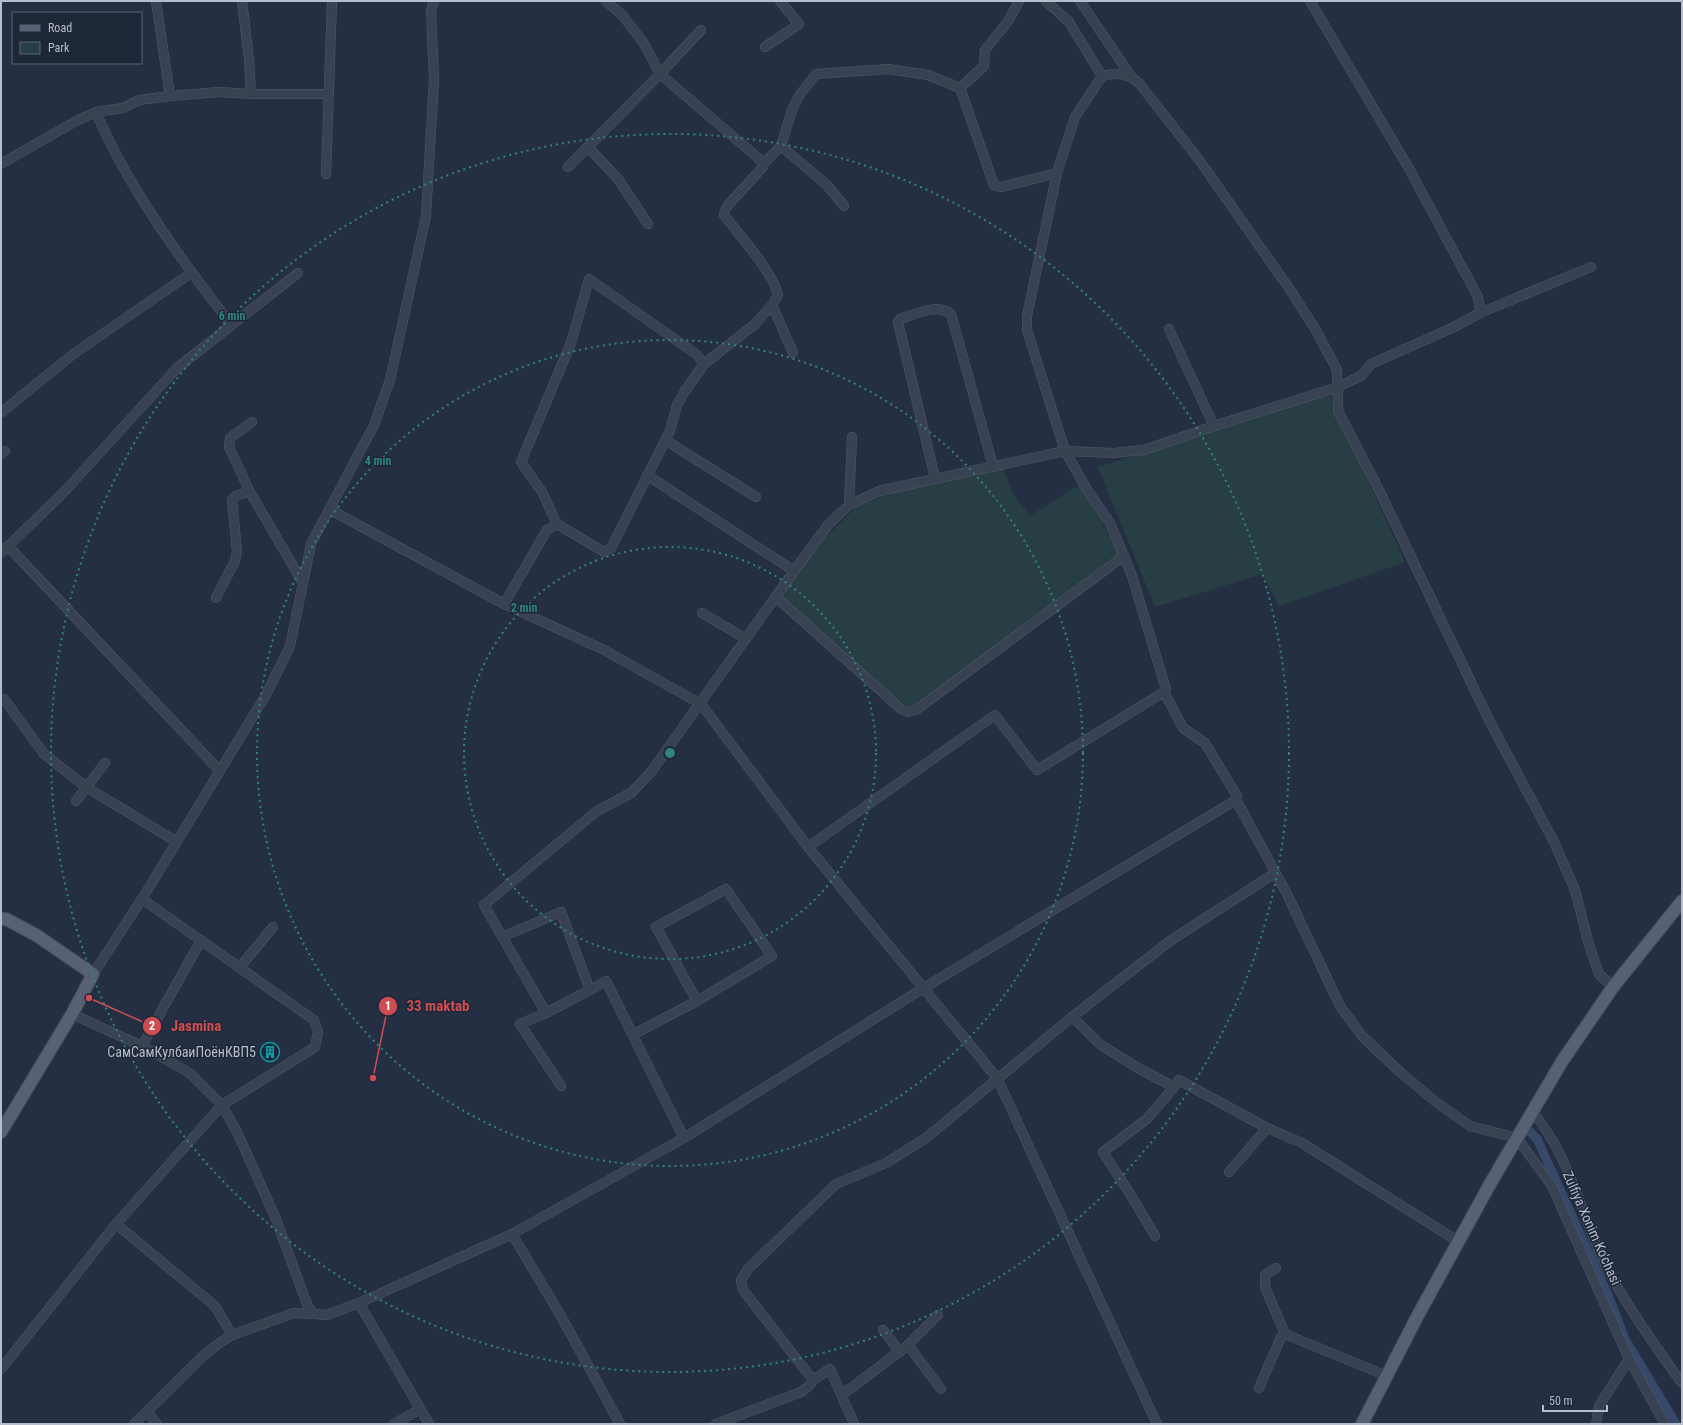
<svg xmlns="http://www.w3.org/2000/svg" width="1683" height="1425" viewBox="0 0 1683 1425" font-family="'Roboto Condensed',sans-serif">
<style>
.green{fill:#273f44}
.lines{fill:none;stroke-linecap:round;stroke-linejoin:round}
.canal{stroke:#37496b;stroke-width:9}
.minor-casing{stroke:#515a6a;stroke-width:10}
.major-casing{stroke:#434b5c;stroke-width:14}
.minor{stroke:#394253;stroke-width:9}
.major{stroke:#576173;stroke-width:12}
.ring{fill:none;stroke:#308481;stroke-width:2;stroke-dasharray:2 4}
.labels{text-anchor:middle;stroke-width:3;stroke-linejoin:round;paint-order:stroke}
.poi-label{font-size:14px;fill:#b6bdcd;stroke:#1e2738;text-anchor:end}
.street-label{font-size:14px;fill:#b6bdcd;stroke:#1e2738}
.centre{fill:#308481;stroke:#1e2738;stroke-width:2}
.ring-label{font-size:12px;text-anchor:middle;font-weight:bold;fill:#308481;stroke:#1e2738;stroke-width:3;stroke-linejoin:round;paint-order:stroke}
.leader{fill:none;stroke:#ce4d51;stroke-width:1.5}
.callout-dot{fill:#ce4d51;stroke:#1e2738;stroke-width:1.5}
.mark-label{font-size:12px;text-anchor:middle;font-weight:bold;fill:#fff}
.callout-label{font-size:15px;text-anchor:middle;font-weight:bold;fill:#ce4d51;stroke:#1e2738;stroke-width:3;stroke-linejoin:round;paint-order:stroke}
</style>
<rect width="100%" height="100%" fill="#252f43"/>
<!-- green -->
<g class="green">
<path d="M1329 395 1405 562 1279 606 1262 574 1155 607 1098 467Z"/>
<path d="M1003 468 1012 493 1030 516 1079 485 1100 517 1120 556 922 702 911 708 899 700 781 596 818 545 857 506 902 489Z"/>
</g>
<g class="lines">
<!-- canal -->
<path class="canal" d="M1530 1132 1537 1139 1608 1295 1625 1339 1676 1424"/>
<defs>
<g id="minor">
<path d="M156 1 170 96"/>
<path d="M242 1 249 59 251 94H328"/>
<path d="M1046 1 1069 22 1102 76 1075 117 1057 173 1027 316V330L1065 451 1086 488 1110 523 1132 576 1166 689 1164 692 1183 728 1205 743 1237 796 1236 800 1287 894 1340 1006 1363 1037 1400 1072 1436 1102 1470 1126 1517 1138 1552 1186 1629 1359"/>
<path d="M1080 1 1130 75"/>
<path d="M1310 1 1407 165 1478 297 1480 313"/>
<path d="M765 47 799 24 780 1"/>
<path d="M1102 76C1116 72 1128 73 1139 83L1200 161 1291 291 1317 332 1337 370 1338 411 1378 488 1490 722 1554 842 1575 890 1589 945 1599 974 1613 987"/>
<path d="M960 88 984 66 985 50 1009 20 1019 1"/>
<path d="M96 112 123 108 139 100 170 96 219 92 251 94"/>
<path d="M781 146 792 110 799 96 816 74 888 69 928 75 960 88 994 185 1001 187 1057 173"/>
<path d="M588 147 618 179 648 224"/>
<path d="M764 163 781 146 827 185 844 206"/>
<path d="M1 164 76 121 96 112C129 189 179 257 230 323L229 327"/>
<path d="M568 167 660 74 701 30"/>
<path d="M326 174 332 1"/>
<path d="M772 305 793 353"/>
<path d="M1169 329 1214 426"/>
<path d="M1 413 72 355 191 273"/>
<path d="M252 422 230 438 229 447 250 492 303 583"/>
<path d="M665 440 756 497"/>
<path d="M1 454 5 451"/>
<path d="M647 475 794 571"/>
<path d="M935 478 898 322 900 319C916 314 938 303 951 314L993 466"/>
<path d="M849 505 852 437"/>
<path d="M329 509 504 604 604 650 701 704 808 847 997 1078 1157 1424"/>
<path d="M557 524 542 492 521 462 571 343 589 279 696 354 704 364"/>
<path d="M8 546 219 770"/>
<path d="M1 553 63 493 177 368 298 273"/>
<path d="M776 597 901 709 908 712 916 710 1124 556"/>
<path d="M216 598 235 561 237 551 232 500 237 495 250 492"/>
<path d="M504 604 547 530 557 524 604 552 611 548 670 431 677 405 685 391 704 364 754 325 772 305 778 295C773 272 739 235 724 215L725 210 729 204 763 167 764 163 660 74 643 42 623 16 606 1"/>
<path d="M702 613 746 639"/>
<path d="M4 699 44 754 86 787 177 842"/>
<path d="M76 801 105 763"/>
<path d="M808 847 995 715 1037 770 1164 692"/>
<path d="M504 936 561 912 590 990 606 981 684 1138"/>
<path d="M240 967 273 927"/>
<path d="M93 974 142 899 266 695 290 646 311 544 374 425 390 380 426 216 434 79 431 11 434 1"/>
<path d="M590 990 546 1013 484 905 597 811 631 793 651 772 794 571 828 525 849 505 879 491 1065 451 1113 453 1144 450 1214 426 1338 387 1361 376 1371 364 1452 328 1480 313 1591 267"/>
<path d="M546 1013 520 1024 561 1086"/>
<path d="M72 1014 142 1046 190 1073 222 1105 237 1132 276 1219 308 1307 314 1314 327 1315 359 1303 512 1234 684 1138 922 989 1236 800"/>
<path d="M1072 1017 1101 1045 1138 1068 1174 1087 1179 1080 1267 1128 1229 1172"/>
<path d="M634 1034 697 1001 772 956 726 889 656 927 697 1001"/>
<path d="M142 1046 201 940"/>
<path d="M1532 1112C1570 1154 1582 1219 1607 1268 1628 1308 1655 1346 1682 1383"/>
<path d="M1267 1128 1302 1143 1459 1242"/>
<path d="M116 1224 215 1306 232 1335"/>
<path d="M512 1234 561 1316 620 1424"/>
<path d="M1155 1236 1132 1197 1103 1152 1147 1119 1174 1087"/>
<path d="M1276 1268 1265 1275V1287L1285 1334"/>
<path d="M359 1303 429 1424"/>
<path d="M883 1330 900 1352"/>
<path d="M908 1345 941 1389"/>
<path d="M1 1369 116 1224 222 1105 315 1047 318 1032 314 1020 142 899"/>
<path d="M813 1380 830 1369 854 1424"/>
<path d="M1259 1388 1281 1337 1285 1334 1387 1376"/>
<path d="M842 1395 908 1345 938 1315"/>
<path d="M147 1412 157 1424"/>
<path d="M134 1424 204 1355 221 1342 232 1335 294 1313 314 1314"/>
<path d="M394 1424 420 1409"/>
<path d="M716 1424 801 1392 810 1385 813 1380 743 1290 741 1280 748 1269 836 1184 886 1163 926 1138 1072 1017 1170 941 1275 873"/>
<path d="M1596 1424 1599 1406 1629 1359 1665 1424"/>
</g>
<g id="major">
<path d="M1 919H6L36 935 93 974 72 1014 1 1132"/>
<path d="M1362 1424 1417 1317 1490 1184 1561 1063 1613 987 1682 901"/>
</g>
</defs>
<!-- minor casing -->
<use href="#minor" class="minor-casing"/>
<!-- major casing -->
<use href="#major" class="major-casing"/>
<!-- minor -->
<use href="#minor" class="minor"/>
<!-- major -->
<use href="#major" class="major"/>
</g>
<!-- distance rings -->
<g class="ring">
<circle cx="670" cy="753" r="206"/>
<circle cx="670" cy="753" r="413"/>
<circle cx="670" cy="753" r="619"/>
</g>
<!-- icons -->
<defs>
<symbol id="building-ring" viewBox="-11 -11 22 22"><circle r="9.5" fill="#1e2738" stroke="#0f9aa8" stroke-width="1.5"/><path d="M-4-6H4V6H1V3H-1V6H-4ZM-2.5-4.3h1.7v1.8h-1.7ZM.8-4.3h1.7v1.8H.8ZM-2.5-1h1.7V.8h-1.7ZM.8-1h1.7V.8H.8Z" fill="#0f9aa8"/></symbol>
</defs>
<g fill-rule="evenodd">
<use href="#building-ring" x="259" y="1041" width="22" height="22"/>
</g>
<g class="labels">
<!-- poi labels -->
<g class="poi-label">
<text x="256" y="1057">СамСамКулбаиПоёнКВП5</text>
</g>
<!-- street labels -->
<g class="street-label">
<text transform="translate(1592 1228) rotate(66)" y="5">Zulfiya Xonim Ko'chasi</text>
</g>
</g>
<circle cx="670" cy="753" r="6" class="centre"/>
<g class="ring-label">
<text x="232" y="320">6 min</text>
<text x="378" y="465">4 min</text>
<text x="524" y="612">2 min</text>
</g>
<!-- callouts -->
<path class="leader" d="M373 1078L388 1006M89 998L152 1026"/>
<g class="callout-dot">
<circle cx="373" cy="1078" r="4"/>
<circle cx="89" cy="998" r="4"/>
<circle cx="388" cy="1006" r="10"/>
<circle cx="152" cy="1026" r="10"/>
</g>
<g class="mark-label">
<text x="388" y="1010">1</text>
<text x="152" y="1030">2</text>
</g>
<g class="callout-label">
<text x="438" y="1011">33 maktab</text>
<text x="196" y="1031">Jasmina</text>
</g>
<!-- border -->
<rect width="1683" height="1425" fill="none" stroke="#b6bdcd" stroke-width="4"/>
<!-- legend -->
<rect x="12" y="12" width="130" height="52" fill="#1e2738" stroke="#5b6374"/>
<rect x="20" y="25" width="20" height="6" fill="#576173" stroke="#5b6374"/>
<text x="48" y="32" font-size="12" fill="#b6bdcd">Road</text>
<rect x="20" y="42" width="20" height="12" fill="#273f44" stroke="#5b6374"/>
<text x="48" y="52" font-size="12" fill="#b6bdcd">Park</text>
<!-- scale -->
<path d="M1543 1405v6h64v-6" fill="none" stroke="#b6bdcd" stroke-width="2"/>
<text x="1549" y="1405" font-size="12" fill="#b6bdcd" stroke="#1e2738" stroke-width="3" paint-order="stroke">50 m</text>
</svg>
